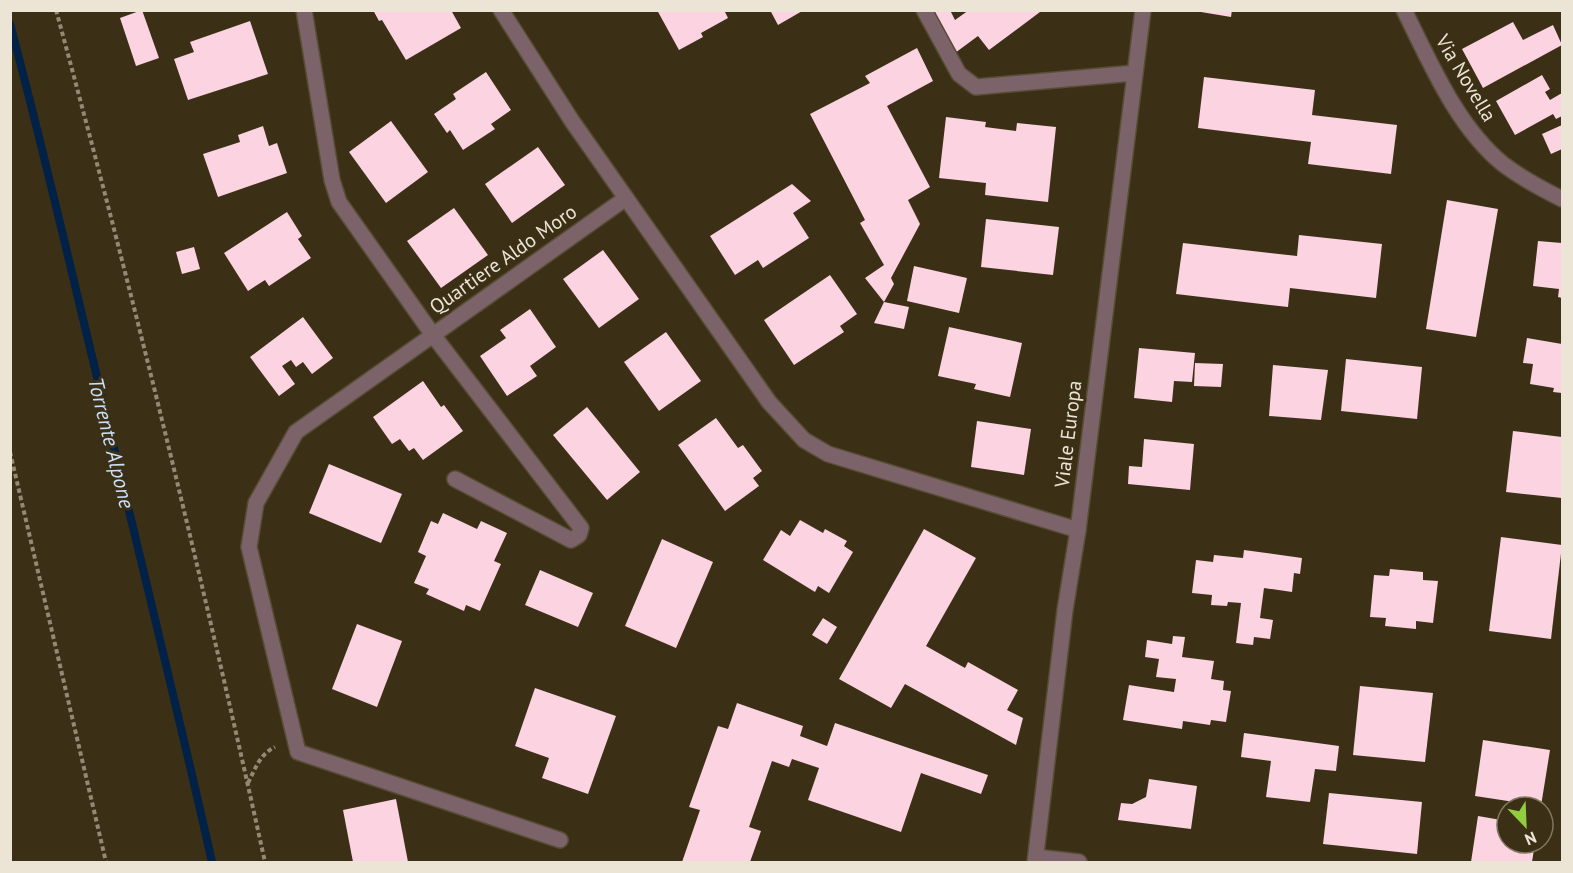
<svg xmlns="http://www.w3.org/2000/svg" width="1573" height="873" viewBox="0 0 1573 873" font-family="'PT Sans',sans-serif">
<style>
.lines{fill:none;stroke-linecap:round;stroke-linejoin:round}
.stream{stroke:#012146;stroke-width:8}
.building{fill:#fbd3e1}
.minor-casing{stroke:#574c34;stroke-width:18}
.path{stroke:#938974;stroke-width:4;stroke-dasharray:4.5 3;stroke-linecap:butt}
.minor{stroke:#7c6269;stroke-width:15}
.labels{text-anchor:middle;stroke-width:6;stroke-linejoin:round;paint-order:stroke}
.street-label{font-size:20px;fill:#ece5d5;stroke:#3b2f15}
.water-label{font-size:21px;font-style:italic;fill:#cbe0fb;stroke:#3b2f15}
</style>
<rect width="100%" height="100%" fill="#3b2f15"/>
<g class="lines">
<!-- stream -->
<path class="stream" d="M10 24C42 143 69 262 98 381 136 542 176 702 212 862"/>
</g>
<!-- building -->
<g class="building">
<path d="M142 10 159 58 136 66 120 18Z"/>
<path d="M373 10H451L461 28 406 60 382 20 379 21Z"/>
<path d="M657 10H724L728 18 701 33 703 37 679 50Z"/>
<path d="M770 10H804L778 25Z"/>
<path d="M932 10H950L955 20 969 10H1039L1040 12 989 50 978 36 955 53Z"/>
<path d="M1201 10H1232L1231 17 1201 12Z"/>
<path d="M250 21 268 74 188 100 174 59 194 52 190 42Z"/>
<path d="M1513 22 1523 40 1553 25 1562 45 1483 88 1462 49Z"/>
<path d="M917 48 933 81 887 106 930 187 908 200 920 224 891 278 894 284 884 302 865 278 884 265 860 223 865 220 810 114 870 83 865 76Z"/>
<path d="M486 72 511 110 491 124 495 129 463 150 450 130 447 133 434 114 456 99 453 94Z"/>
<path d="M1542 75 1550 89 1545 92 1550 100 1562 93V116L1556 119 1553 114 1515 135 1496 101Z"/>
<path d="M1204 77 1315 90 1312 115 1397 125 1391 174 1308 164 1311 142 1198 128Z"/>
<path d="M946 117 986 122 985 127 1016 131 1017 123 1056 127 1048 202 985 195 986 183 939 178Z"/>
<path d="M391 121 428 172 386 203 349 152Z"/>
<path d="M1562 125V149L1551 154 1542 134Z"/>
<path d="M263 126 269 146 277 143 287 173 218 197 203 154 240 142 238 135Z"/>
<path d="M538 147 565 185 512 223 485 184Z"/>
<path d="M792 184 811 201 793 213 809 238 763 268 758 260 735 275 710 236Z"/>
<path d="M1447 200 1498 209 1476 337 1426 329Z"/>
<path d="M454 208 488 255 441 288 407 241Z"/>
<path d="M287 212 302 236 298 239 311 258 269 286 265 280 248 291 224 253Z"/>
<path d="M986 219 1059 227 1053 275 981 267Z"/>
<path d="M1299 235 1382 244 1376 298 1290 288 1288 307 1176 294 1183 243 1297 256Z"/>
<path d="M1538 241 1562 243V298L1558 297 1559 289 1533 286Z"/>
<path d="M194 247 200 269 182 274 176 252Z"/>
<path d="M603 250 639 299 599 328 563 279Z"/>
<path d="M914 266 967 278 959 313 907 301Z"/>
<path d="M830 275 857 314 840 326 844 332 794 365 764 320Z"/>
<path d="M884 302 909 307 904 329 874 323Z"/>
<path d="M530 309 556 347 530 366 537 376 507 396 480 356 506 338 500 330Z"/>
<path d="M303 317 333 358 312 374 303 362 296 367 291 360 282 366 295 384 279 396 250 357Z"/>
<path d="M949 327 1022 343 1010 397 974 389 976 384 938 376Z"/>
<path d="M666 332 701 381 659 411 624 362Z"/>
<path d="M1527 338 1562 344V393L1553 392 1554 388 1530 384 1533 364 1523 363Z"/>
<path d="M1139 348 1195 353 1192 382 1174 381 1172 402 1134 398Z"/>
<path d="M1346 359 1422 367 1417 419 1341 411Z"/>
<path d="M1195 363 1223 364 1221 387 1194 386Z"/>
<path d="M1273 365 1328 370 1321 420 1269 416Z"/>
<path d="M423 381 441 407 444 405 463 431 423 460 414 448 409 451 400 439 392 444 373 417Z"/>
<path d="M587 407 640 472 607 500 553 435Z"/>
<path d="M716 418 738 448 743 445 762 471 753 478 759 486 725 511 678 445Z"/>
<path d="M977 421 1031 429 1024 475 971 467Z"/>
<path d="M1513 431 1562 437V498L1506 492Z"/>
<path d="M1144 439 1194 444 1190 490 1128 484 1129 466 1142 467Z"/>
<path d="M329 464 402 494 381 543 309 513Z"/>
<path d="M443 513 477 529 481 521 507 533 494 561 501 564 480 611 466 605 464 611 426 594 429 589 414 583 426 556 418 552 431 521 438 524Z"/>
<path d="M800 520 823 533 825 529 847 541 844 546 853 552 829 593 818 586 815 592 763 560 781 530 790 536Z"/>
<path d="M924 529 976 558 926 646 965 668 968 662 1018 690 1007 710 1023 718 1016 745 905 684 891 708 839 679Z"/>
<path d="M1501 537 1562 545 1551 639 1489 631Z"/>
<path d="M662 539 713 562 676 648 625 626Z"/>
<path d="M1244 550 1302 558 1300 574 1294 573 1292 592 1264 588 1260 618 1273 620 1270 639 1254 637 1253 645 1236 643 1241 603 1228 602 1227 606 1211 605 1212 595 1192 593 1196 560 1213 562 1214 555 1243 558Z"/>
<path d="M1390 569 1423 572V580L1438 581 1433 623 1416 621V629L1385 626 1386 618 1370 617 1374 575 1389 576Z"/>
<path d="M540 570 593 593 578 627 525 605Z"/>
<path d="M823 618 837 627 827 644 812 635Z"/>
<path d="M357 624 402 641 377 707 332 689Z"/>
<path d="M1173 636 1185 637 1182 657 1214 661 1211 679 1224 681 1223 690 1231 691 1226 722 1211 720 1210 725 1183 721 1182 729 1123 720 1129 685 1174 692 1176 679 1156 677 1159 659 1145 657 1147 640 1172 644Z"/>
<path d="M1360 686 1433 693 1425 762 1353 755Z"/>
<path d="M535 688 616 716 588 794 542 778 549 758 515 746Z"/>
<path d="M737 703 803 726 800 736 827 746 835 723 988 775 981 794 921 773 901 832 808 800 819 768 792 759 789 767 772 761 749 827 761 831 750 862H682L700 810 689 807 718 726 728 729Z"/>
<path d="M1244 733 1339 746 1336 771 1315 769 1310 802 1266 797 1271 761 1241 757Z"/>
<path d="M1483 740 1550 750 1541 806 1475 796Z"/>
<path d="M1149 779 1197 786 1191 829 1118 820 1121 803 1132 804 1146 797Z"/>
<path d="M1329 793 1422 802 1417 854 1323 844Z"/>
<path d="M396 799 408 862H353L343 810Z"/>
<path d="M1478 816 1507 821V843H1535L1532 862H1471Z"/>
</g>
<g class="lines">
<defs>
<g id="minor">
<path d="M304 10 332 180 339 202 433 335 626 198"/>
<path d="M501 10 572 121 769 402 804 440 828 454 1078 530"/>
<path d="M924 10 959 74 976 87 1135 73"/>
<path d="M1404 10C1430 62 1457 127 1503 164 1521 178 1542 189 1562 199"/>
<path d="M455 479 571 540 579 535 581 528 433 335 296 432 256 503 249 547 298 752 560 840"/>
<path d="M1036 857 1079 862"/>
<path d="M1035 862 1065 610 1078 530 1143 10"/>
</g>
</defs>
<!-- minor casing -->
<use href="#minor" class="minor-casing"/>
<!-- path -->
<g class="path">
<path d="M56 10C133 293 202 577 265 862"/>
<path d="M10 452 106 862"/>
<path d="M248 783C255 769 260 754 275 747"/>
</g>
<!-- minor -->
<use href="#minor" class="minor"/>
</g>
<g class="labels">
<!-- street labels -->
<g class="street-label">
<text transform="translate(1466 78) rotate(59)" y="7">Via Novella</text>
<text transform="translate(503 259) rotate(-35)" y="7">Quartiere Aldo Moro</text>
<text transform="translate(1068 434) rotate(-83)" y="7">Viale Europa</text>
</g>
<!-- water labels -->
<g class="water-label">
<text transform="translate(111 443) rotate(76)" y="7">Torrente Alpone</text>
</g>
</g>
<!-- border -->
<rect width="1573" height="873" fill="none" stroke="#ece5d5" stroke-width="24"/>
<!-- north arrow -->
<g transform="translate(1525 825) rotate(157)"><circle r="28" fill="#3b2f15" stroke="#827862" stroke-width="1.5"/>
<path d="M0-4.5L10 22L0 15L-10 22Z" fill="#92cd3f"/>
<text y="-9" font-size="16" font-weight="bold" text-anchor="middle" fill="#ece5d5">N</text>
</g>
</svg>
